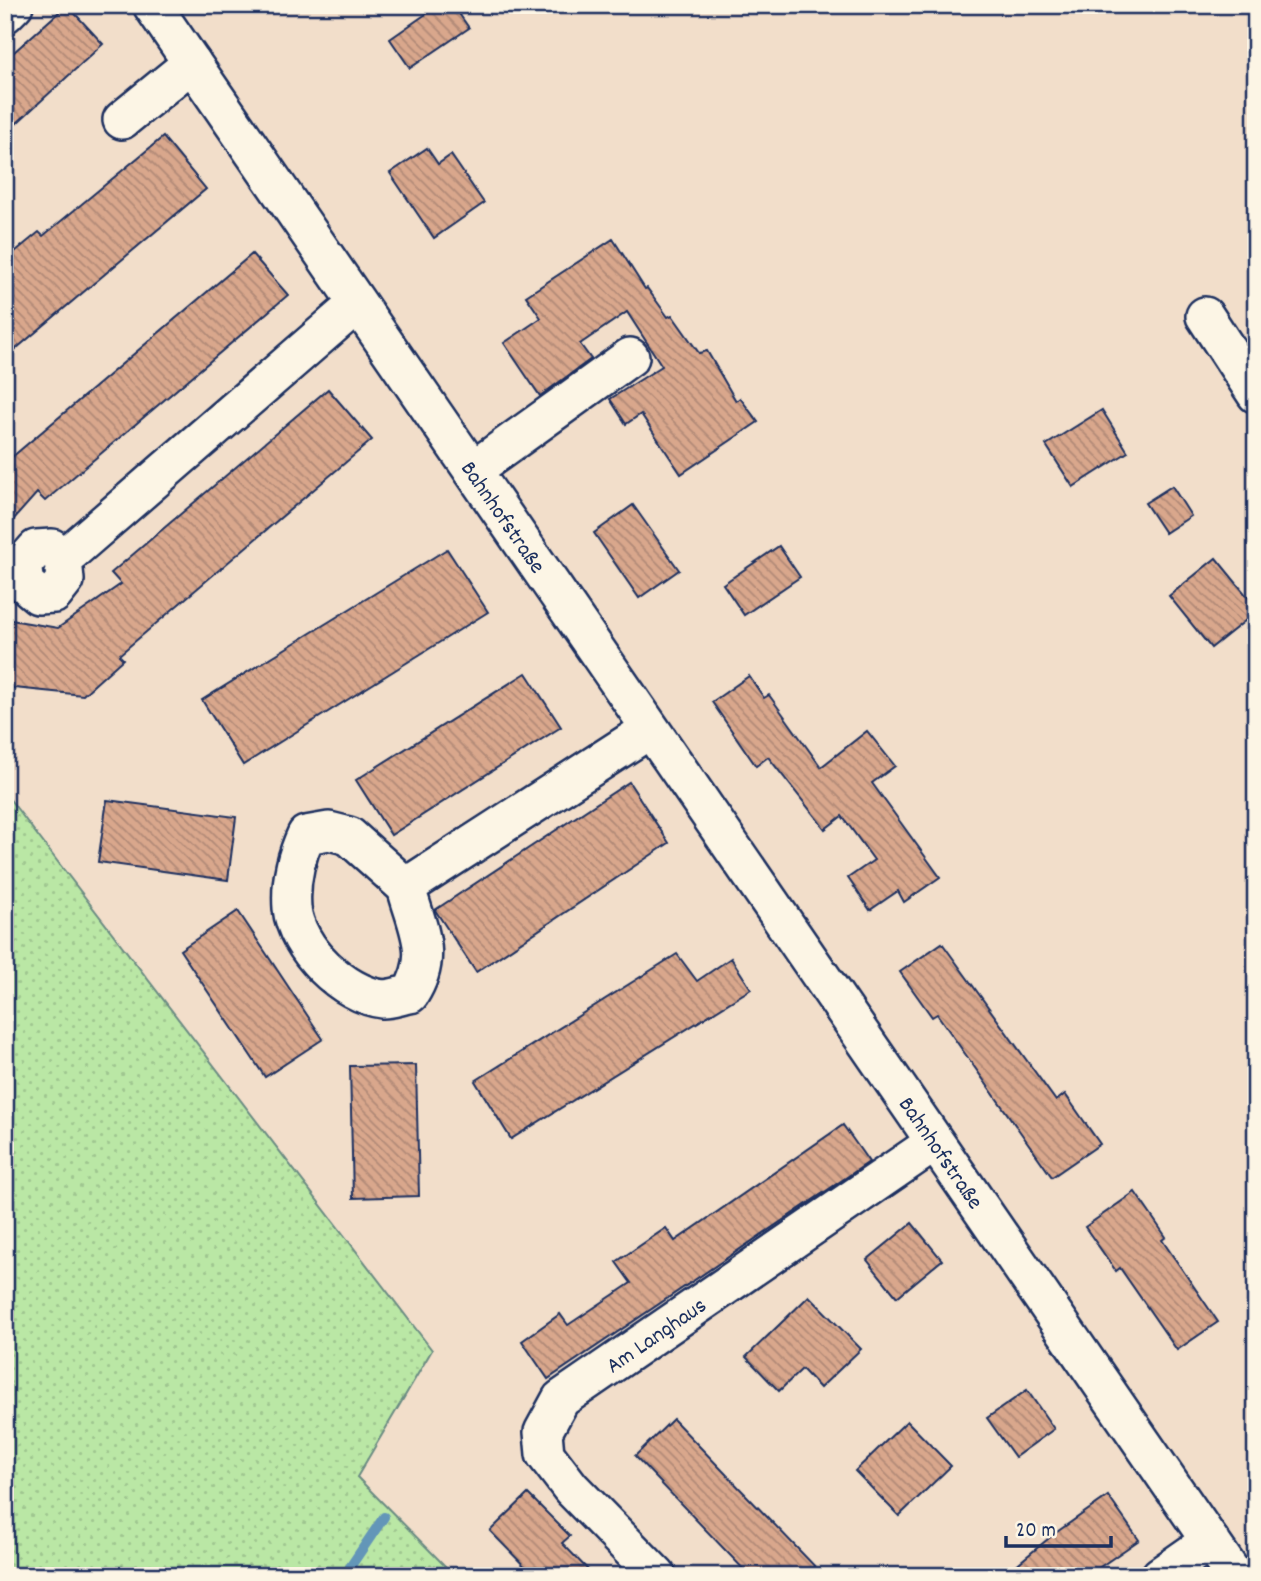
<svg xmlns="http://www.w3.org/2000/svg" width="1261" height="1581" viewBox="0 0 1261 1581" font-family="Dekko,sans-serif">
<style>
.grass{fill:url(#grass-dots);stroke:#6a8b82;stroke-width:2}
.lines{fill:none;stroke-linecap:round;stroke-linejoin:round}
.stream{stroke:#6396b8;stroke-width:10}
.building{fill:url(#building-back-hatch);stroke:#1b2f5e;stroke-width:2}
.minor-casing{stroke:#1b2f5e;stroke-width:42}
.minor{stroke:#fcf5e5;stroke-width:37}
.labels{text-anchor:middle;stroke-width:6;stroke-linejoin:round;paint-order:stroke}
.street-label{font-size:23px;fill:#1b2f5e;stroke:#fcf5e5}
</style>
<defs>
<pattern id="grass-dots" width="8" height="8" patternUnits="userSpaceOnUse" patternTransform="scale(1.75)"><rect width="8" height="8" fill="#bae7a5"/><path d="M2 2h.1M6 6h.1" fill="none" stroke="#9fc690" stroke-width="1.8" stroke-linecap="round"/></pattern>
<pattern id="building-back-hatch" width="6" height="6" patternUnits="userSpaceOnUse" patternTransform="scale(1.75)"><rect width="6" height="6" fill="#d9a78c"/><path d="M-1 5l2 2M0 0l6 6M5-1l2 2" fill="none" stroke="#af8876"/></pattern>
</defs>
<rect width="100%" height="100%" fill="#f2deca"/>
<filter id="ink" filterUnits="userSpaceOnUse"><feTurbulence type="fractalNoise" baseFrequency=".0143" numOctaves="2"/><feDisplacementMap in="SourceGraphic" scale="14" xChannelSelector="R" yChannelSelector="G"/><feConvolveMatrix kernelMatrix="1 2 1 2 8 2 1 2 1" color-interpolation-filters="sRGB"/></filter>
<g filter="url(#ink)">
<!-- grass -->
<path class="grass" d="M5 793 432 1350 357 1477 455 1576H5Z"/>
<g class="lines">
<!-- stream -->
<path class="stream" d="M344 1576 384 1517"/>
</g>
<!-- building -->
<g class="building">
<path d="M67 5 103 44 5 134V60Z"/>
<path d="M439 5H453L469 28 410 68 390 39Z"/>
<path d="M163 137 206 189 5 358V260L39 232 43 236Z"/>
<path d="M427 148 438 164 451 155 484 203 434 238 390 173Z"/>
<path d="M613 239 645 289 647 288 668 317 672 315 699 353 707 351 736 401 740 398 758 422 681 474 641 414 626 424 610 399 662 366 627 312 580 344 591 359 540 396 504 343 541 318 526 296Z"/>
<path d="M252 254 288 295 45 501 37 493 5 529V463Z"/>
<path d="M328 389 372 440 119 655 123 659 83 695 5 687V619L58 628 121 584 111 573Z"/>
<path d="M1102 410 1128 452 1073 487 1046 445Z"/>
<path d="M1172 486 1191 516 1165 533 1145 503Z"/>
<path d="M633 505 679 570 639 598 594 533Z"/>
<path d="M779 546 800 577 744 615 723 584Z"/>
<path d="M447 549 488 612 243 765 202 700Z"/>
<path d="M1216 558 1256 607V612L1211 648 1169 596Z"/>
<path d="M526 673 561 727 391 835 356 780Z"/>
<path d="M749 676 764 698 769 695 821 767 867 731 895 766 872 783 940 877 904 902 898 891 870 910 848 878 874 860 842 816 825 829 768 757 756 766 712 702Z"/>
<path d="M629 782 669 843 476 972 435 910Z"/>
<path d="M107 800 236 817 228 880 98 862Z"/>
<path d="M238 911 323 1039 265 1077 180 950Z"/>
<path d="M942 943 1056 1101 1065 1094 1100 1144 1052 1177 937 1014 932 1017 900 972Z"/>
<path d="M677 954 697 981 731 958 751 989 511 1139 475 1081Z"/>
<path d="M416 1065 419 1196 353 1198 350 1066Z"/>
<path d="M843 1125 869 1162 548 1379 522 1341 560 1314 568 1325 631 1283 616 1262 666 1228 675 1241Z"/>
<path d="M1135 1192 1166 1237 1162 1240 1218 1322 1177 1350 1120 1268 1116 1271 1085 1227Z"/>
<path d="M912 1223 942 1260 897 1297 867 1260Z"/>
<path d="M809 1296 861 1349 820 1388 802 1369 779 1391 746 1357Z"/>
<path d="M1027 1390 1054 1429 1015 1457 987 1418Z"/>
<path d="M673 1419 824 1576H750L635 1456Z"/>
<path d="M907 1421 951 1466 899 1516 855 1471Z"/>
<path d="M528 1494 570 1536 562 1543 594 1576H534L490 1531Z"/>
<path d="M1108 1496 1139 1540 1087 1576H1003L1054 1534Z"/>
</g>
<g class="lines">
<defs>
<g id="minor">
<path id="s1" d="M152 5 1234 1576"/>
<path d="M5 14 14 5"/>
<path d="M122 120 192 63"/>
<path d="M1205 316 1256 394"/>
<path d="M473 470 630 357"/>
<path d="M63 559 65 580 54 594 38 595 25 584 22 565 36 549 52 548 63 559 357 304"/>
<path d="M406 887C417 928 435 955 410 994 402 995 391 999 383 999 344 995 296 948 292 908 290 881 295 859 306 835L329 831 349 836 406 887 649 730"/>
<path id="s2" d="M657 1576 571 1488 545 1454 543 1432 561 1399 934 1143"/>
<path d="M1160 1576 1210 1541"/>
</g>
</defs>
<!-- minor casing -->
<use href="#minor" class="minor-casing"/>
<!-- minor -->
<use href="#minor" class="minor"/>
</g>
</g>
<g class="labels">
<!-- street labels -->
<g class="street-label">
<text dy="8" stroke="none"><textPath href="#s1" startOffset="621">Bahnhofstraße</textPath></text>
<text dy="8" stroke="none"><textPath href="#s1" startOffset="1393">Bahnhofstraße</textPath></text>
<text dy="8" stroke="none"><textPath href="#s2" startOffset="340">Am Langhaus</textPath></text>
</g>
</g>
<!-- margin -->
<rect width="1261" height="1581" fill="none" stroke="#fcf5e5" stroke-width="28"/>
<rect x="14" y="14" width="1233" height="1553" fill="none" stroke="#1b2f5e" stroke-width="2.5" filter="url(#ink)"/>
<!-- scale -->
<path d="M1006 1536v10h105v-10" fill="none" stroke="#1b2f5e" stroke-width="3.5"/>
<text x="1016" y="1536" font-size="21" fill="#1b2f5e" stroke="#fcf5e5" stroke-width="5" paint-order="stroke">20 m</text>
</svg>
